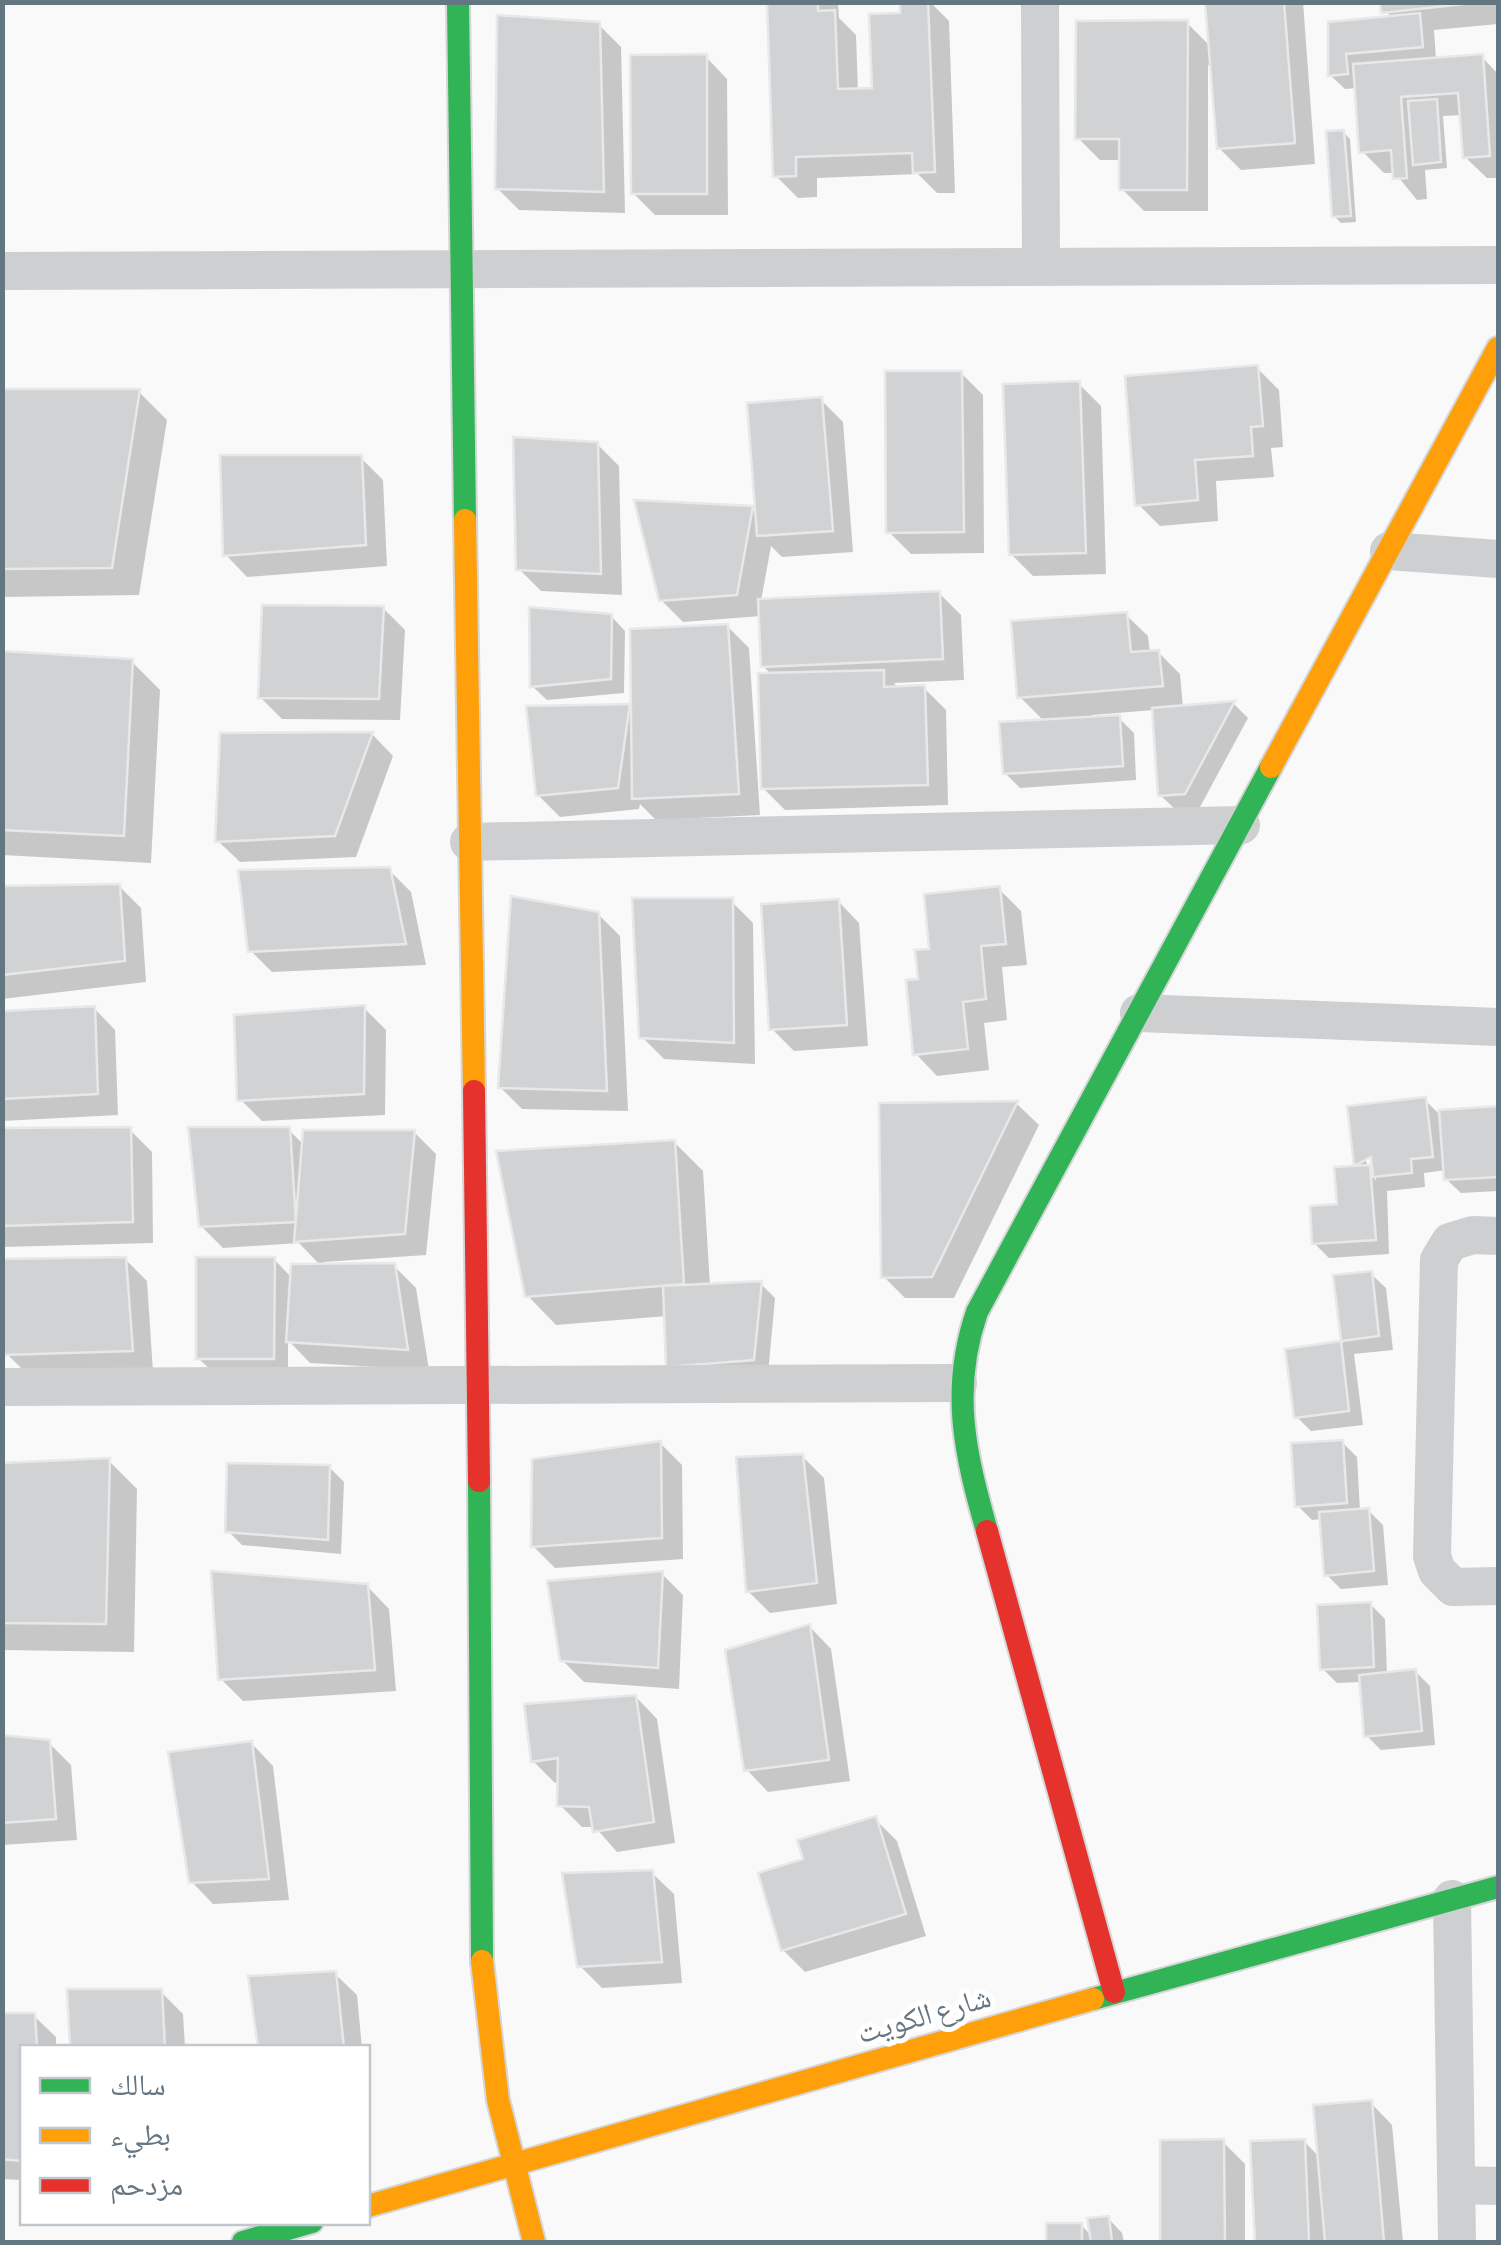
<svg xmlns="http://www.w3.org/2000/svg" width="1501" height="2245" viewBox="0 0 1501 2245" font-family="'Asap Condensed','Noto Naskh Arabic',sans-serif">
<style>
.shadow{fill:#0003;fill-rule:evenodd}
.building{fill:#d0d2d3;stroke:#e8e8e8;stroke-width:2.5}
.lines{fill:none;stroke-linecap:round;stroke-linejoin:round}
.fast-casing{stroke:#d5d6d7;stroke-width:26}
.slow-casing{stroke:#d5d6d7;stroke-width:26}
.jam-casing{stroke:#d5d6d7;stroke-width:26}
.street{stroke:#cecfd0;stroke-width:38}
.fast{stroke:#30b455;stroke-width:22}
.slow{stroke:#ff9f0a;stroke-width:22}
.jam{stroke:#e5322d;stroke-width:22}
.labels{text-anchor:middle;stroke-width:10;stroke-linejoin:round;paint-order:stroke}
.street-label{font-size:30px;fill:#657683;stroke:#fff}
</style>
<rect width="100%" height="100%" fill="#f9f9f9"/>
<!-- shadow -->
<g class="shadow">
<path d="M770 2H838L839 18 856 35 858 91H875L903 15 902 2H930L949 21 955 193H937L918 174 817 178V197L798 198 776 176Z"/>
<path d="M1207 2H1303L1315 164 1241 170 1219 148 1212 64 1208 65V211H1144L1122 189V160H1100L1078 138 1187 23 1211 47Z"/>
<path d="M1383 2H1498V24L1434 30 1436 60 1482 57 1498 74V178H1487L1465 157 1462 115 1443 116 1447 168 1425 170 1427 199 1417 200 1395 173H1384L1362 151 1358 88 1345 89 1330 75V24L1391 19Z"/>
<path d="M599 25 621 47 625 213 519 210 497 188Z"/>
<path d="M706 57 727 79 728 215H655L633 193Z"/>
<path d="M1343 132 1350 139 1356 222 1341 223 1334 216Z"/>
<path d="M1257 368 1279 390 1283 447 1271 448 1274 477 1216 481 1218 521 1160 526 1138 504Z"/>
<path d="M961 373 983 395 984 553 911 554 889 532Z"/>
<path d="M1079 384 1101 406 1106 574 1033 576 1011 554Z"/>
<path d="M2 392H139L167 420 139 595 2 597Z"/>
<path d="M821 400 843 422 853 552 782 557 771 546 761 601 939 593 961 615 964 680 894 683 899 689 924 688 946 710 948 805 785 810 763 788 772 675 763 666 761 616 683 622 661 600 752 509 758 515Z"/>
<path d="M597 444 619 466 622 595 541 591 519 569Z"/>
<path d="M361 458 383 480 387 566 247 577 226 555Z"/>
<path d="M383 608 405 630 400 720 282 719 260 697Z"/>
<path d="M1126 615 1148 636 1150 653 1158 652 1180 674 1183 708 1234 704 1248 718 1200 807 1175 809 1160 795 1154 710 1092 715 1093 720 1119 718 1134 733 1136 780 1020 788 1005 773 1045 722 1020 697Z"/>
<path d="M611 616 625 631 624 693 547 700 532 686Z"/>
<path d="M727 626 749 648 760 815 656 820 640 804 639 809 560 817 538 795 529 708 633 706Z"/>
<path d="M2 654 132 662 160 690 151 863 2 855Z"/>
<path d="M372 734 393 756 356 857 240 862 218 841Z"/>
<path d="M389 870 411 892 426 965 272 972 250 950Z"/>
<path d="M119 886 141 908 146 982 2 999V888Z"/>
<path d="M999 889 1021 911 1027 965 1002 967 1007 1020 984 1023 989 1070 937 1076 916 1054 920 981 932 951Z"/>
<path d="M731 901 753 923 755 1064 664 1059 642 1037Z"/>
<path d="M838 901 859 923 868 1046 794 1051 772 1029Z"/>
<path d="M598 914 620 936 628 1111 522 1109 500 1087Z"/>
<path d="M94 1008 115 1030 118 1115 2 1121V1013Z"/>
<path d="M364 1008 386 1030 385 1115 262 1121 240 1099Z"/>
<path d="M1425 1100 1442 1117V1112L1498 1108V1191L1461 1193 1446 1179V1170L1424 1173 1425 1187 1387 1191 1389 1254 1329 1258 1314 1243 1340 1206 1357 1169 1349 1108ZM1373 1153 1376 1181 1364 1158Z"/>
<path d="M1017 1104 1039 1125 954 1298H905L883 1276 882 1105Z"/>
<path d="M2 1130H130L152 1152 153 1243 2 1247Z"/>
<path d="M289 1130 304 1145 414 1132 436 1154 426 1255 324 1262 325 1266H394L416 1288 429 1370 310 1363 288 1340V1373L213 1372 198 1358 274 1259 292 1278 322 1267 299 1243 223 1248 201 1226Z"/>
<path d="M674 1142 703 1171 710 1286 761 1284 775 1298 768 1374 683 1380 667 1316 556 1325 528 1296Z"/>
<path d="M125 1259 147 1281 153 1372 29 1376 7 1354 2 1262Z"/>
<path d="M1371 1274 1386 1288 1393 1350 1354 1354 1363 1425 1311 1431 1297 1417 1288 1351 1343 1343 1336 1278Z"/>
<path d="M1342 1442 1357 1457 1360 1511 1368 1510 1383 1525 1388 1585 1341 1589 1327 1575 1322 1519 1312 1520 1298 1506Z"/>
<path d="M661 1444 682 1465 683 1559 555 1568 533 1546Z"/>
<path d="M802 1456 824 1478 837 1604 770 1613 748 1591Z"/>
<path d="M109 1461 137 1489 134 1652 2 1650V1465Z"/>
<path d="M329 1467 344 1482 341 1554 242 1545 228 1531Z"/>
<path d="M662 1574 683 1595 679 1689 584 1682 562 1660Z"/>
<path d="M367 1586 389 1609 396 1691 243 1701 221 1679Z"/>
<path d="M1370 1604 1385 1619 1387 1674 1416 1672 1430 1686 1435 1745 1381 1750 1367 1736 1362 1682 1337 1683 1323 1669Z"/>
<path d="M810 1627 831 1649 850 1781 768 1792 747 1770Z"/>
<path d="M636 1697 657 1719 675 1843 617 1852 595 1827H582L560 1805V1782L555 1783 533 1761Z"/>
<path d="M2 1738 49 1743 71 1765 77 1840 2 1845Z"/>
<path d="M252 1744 273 1766 289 1900 213 1904 192 1882Z"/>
<path d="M875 1819 897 1841 926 1936 805 1972 783 1950 806 1861Z"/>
<path d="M652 1873 674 1894 682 1983 602 1988 580 1966Z"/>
<path d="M335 1974 357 1995 362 2048H260Z"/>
<path d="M161 1992 183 2014 185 2048H72Z"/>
<path d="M2 2016H34L56 2037V2048H22V2180L2 2179Z"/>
<path d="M1371 2103 1392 2125 1403 2242H1258L1253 2143 1304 2141 1320 2158Z"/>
<path d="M1223 2142 1245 2164V2242H1163L1162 2143Z"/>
<path d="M1108 2218 1122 2233 1124 2242H1049V2226L1081 2225 1093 2237Z"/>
</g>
<!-- building -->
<g class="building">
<path d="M767 2H818V11L835 10 838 89 872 88 869 14 900 13V2H928L935 172 913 173 912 153 796 157V176L773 177Z"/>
<path d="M1205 2H1284L1295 143 1217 149Z"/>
<path d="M1380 2H1482L1381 13Z"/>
<path d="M1420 13 1423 47 1346 54 1348 74 1328 76V22Z"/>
<path d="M497 15 600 22 604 192 495 189Z"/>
<path d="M1188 20 1187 190H1119V139H1075L1076 21Z"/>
<path d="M707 54V194H631L630 55Z"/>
<path d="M1483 54 1490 156 1463 158 1458 93 1401 97 1407 178 1393 179 1391 150 1359 153 1353 64Z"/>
<path d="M1437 99 1441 162 1413 165 1408 101Z"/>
<path d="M1344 130 1351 216 1332 217 1326 131Z"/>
<path d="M1258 365 1263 426 1251 427 1253 456 1195 460 1198 500 1135 506 1125 376Z"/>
<path d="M885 371H962L964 532 886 533Z"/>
<path d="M1080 381 1086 553 1009 555 1003 384Z"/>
<path d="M2 389H140L112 568 2 569Z"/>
<path d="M822 397 833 531 757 536 747 403Z"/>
<path d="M513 437 598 442 601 574 516 570Z"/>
<path d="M220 455H362L366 545 223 556Z"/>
<path d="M634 500 753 506 737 595 659 601Z"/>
<path d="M940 591 943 659 761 667 758 599Z"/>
<path d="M262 605 384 606 379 699 258 698Z"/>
<path d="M529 607 612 614 611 679 530 687Z"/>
<path d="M1127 612 1131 652 1159 650 1163 686 1017 698 1011 621Z"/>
<path d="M728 624 739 794 632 799 630 629Z"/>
<path d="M2 651 133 659 124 836 2 830Z"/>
<path d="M884 670V687L925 685 928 785 761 789 758 673Z"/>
<path d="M1235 701 1185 794 1158 796 1152 708Z"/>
<path d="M630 704 618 788 536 796 526 706Z"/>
<path d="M1120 715 1123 766 1003 774 999 722Z"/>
<path d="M373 732 335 836 215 842 220 733Z"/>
<path d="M390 867 406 944 248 952 238 870Z"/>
<path d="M120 884 125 961 2 975V886Z"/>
<path d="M1000 886 1006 944 981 946 986 999 963 1002 968 1049 913 1055 906 980 918 979 915 950 929 949 924 894Z"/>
<path d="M511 896 599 912 607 1091 498 1088Z"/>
<path d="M632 898H733L734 1043 639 1038Z"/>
<path d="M839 899 847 1025 769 1030 761 904Z"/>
<path d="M365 1005 364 1094 237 1101 234 1015Z"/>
<path d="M95 1006 98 1094 2 1099V1011Z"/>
<path d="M1426 1097 1433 1157 1411 1159 1412 1173 1373 1177 1371 1157 1354 1166 1347 1106Z"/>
<path d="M1018 1101 932 1277 881 1278 879 1103Z"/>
<path d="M1498 1106V1177L1444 1180 1439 1110Z"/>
<path d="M131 1127 133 1222 2 1226V1128Z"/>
<path d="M188 1127H290L296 1222 199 1227Z"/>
<path d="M303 1130H415L405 1234 294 1242Z"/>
<path d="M675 1140 684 1284 525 1297 496 1151Z"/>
<path d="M1370 1165 1376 1240 1312 1244 1310 1206 1337 1204 1334 1167Z"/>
<path d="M126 1257 133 1351 4 1355 2 1259Z"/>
<path d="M196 1257H275L274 1359H196Z"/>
<path d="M395 1263 408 1350 286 1342 291 1264Z"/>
<path d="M1372 1271 1379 1336 1341 1341 1333 1275Z"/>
<path d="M762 1281 754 1360 666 1367 663 1286Z"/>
<path d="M1341 1341 1349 1411 1294 1418 1285 1349Z"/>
<path d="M1343 1440 1347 1503 1295 1507 1291 1443Z"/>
<path d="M661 1441 662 1538 531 1547 532 1459Z"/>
<path d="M803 1454 817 1583 746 1592 736 1457Z"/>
<path d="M110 1458 106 1624 2 1623V1463Z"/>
<path d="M227 1463 330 1465 328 1540 225 1532Z"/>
<path d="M1369 1508 1374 1571 1324 1576 1319 1512Z"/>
<path d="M211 1571 368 1584 375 1670 218 1680Z"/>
<path d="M663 1571 658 1668 560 1661 547 1581Z"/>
<path d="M1371 1602 1374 1667 1320 1670 1317 1605Z"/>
<path d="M810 1624 829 1760 744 1771 725 1650Z"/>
<path d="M1416 1669 1422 1731 1364 1737 1359 1675Z"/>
<path d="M636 1695 654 1822 593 1832 589 1807 557 1806 558 1758 531 1762 524 1704Z"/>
<path d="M2 1735 50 1740 56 1819 2 1823Z"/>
<path d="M252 1741 269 1879 189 1883 168 1752Z"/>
<path d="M876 1816 906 1914 781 1951 758 1873 803 1859 797 1840Z"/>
<path d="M653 1870 662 1962 577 1967 562 1873Z"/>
<path d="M336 1971 344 2048H258L248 1976Z"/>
<path d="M67 1989H162L165 2048H70Z"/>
<path d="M2 2013H35L37 2048H22V2161L2 2159Z"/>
<path d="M1372 2100 1384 2242H1325L1313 2105Z"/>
<path d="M1224 2139 1225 2242H1160V2140Z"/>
<path d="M1305 2139 1309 2242H1255L1250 2141Z"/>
<path d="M1109 2216 1112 2242H1091L1087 2218Z"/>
<rect x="1046" y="2223" width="36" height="19"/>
</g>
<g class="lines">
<defs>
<g id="fast">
<path d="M458 2 465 520"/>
<path d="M479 1481 482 1961"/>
<path d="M987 1531C965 1454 950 1390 977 1312L1271 767"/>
<path d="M1093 1999 1498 1887"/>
<path d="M243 2242 312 2222"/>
</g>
<g id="slow">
<path d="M465 520 474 1091"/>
<path d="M1271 767 1498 348"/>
<path d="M482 1961 498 2100 534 2242"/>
<path d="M368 2206 1093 1999"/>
</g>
<g id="jam">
<path d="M474 1091 479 1481"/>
<path d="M987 1531 1114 1992"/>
</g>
</defs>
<!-- fast casing -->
<use href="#fast" class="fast-casing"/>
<!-- slow casing -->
<use href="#slow" class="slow-casing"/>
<!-- jam casing -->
<use href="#jam" class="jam-casing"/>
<!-- street -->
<g class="street">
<path d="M1040 2 1041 266"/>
<path d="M2 271 1498 265"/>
<path d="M1389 551 1498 559"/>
<path d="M469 842 1241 825"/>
<path d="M1139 1013 1498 1027"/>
<path d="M1498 1236 1473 1235 1450 1242 1439 1260 1432 1556 1437 1571 1453 1587 1498 1586"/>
<path d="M2 1387 958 1383"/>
<path d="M1452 1899 1457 2242"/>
<path d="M1458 2185 1498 2186"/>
</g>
<!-- fast -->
<use href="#fast" class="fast"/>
<!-- slow -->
<use href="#slow" class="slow"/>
<!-- jam -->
<use href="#jam" class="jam"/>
</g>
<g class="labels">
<!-- street labels -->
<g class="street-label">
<text transform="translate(924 2015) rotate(-16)" y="10">شارع الكويت</text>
</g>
</g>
<!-- border -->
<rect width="1501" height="2245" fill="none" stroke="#657683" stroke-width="10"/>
<!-- legend -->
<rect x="20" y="2045" width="350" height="180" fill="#ffffff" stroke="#c1c8cd" stroke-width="2.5"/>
<rect x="40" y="2078" width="50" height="15" fill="#30b455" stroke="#c1c8cd" stroke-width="2.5"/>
<text x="110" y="2095" font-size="30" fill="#657683">سالك</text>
<rect x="40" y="2128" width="50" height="15" fill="#ff9f0a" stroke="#c1c8cd" stroke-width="2.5"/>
<text x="110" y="2145" font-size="30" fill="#657683">بطيء</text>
<rect x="40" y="2178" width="50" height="15" fill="#e5322d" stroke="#c1c8cd" stroke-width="2.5"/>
<text x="110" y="2195" font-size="30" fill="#657683">مزدحم</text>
</svg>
